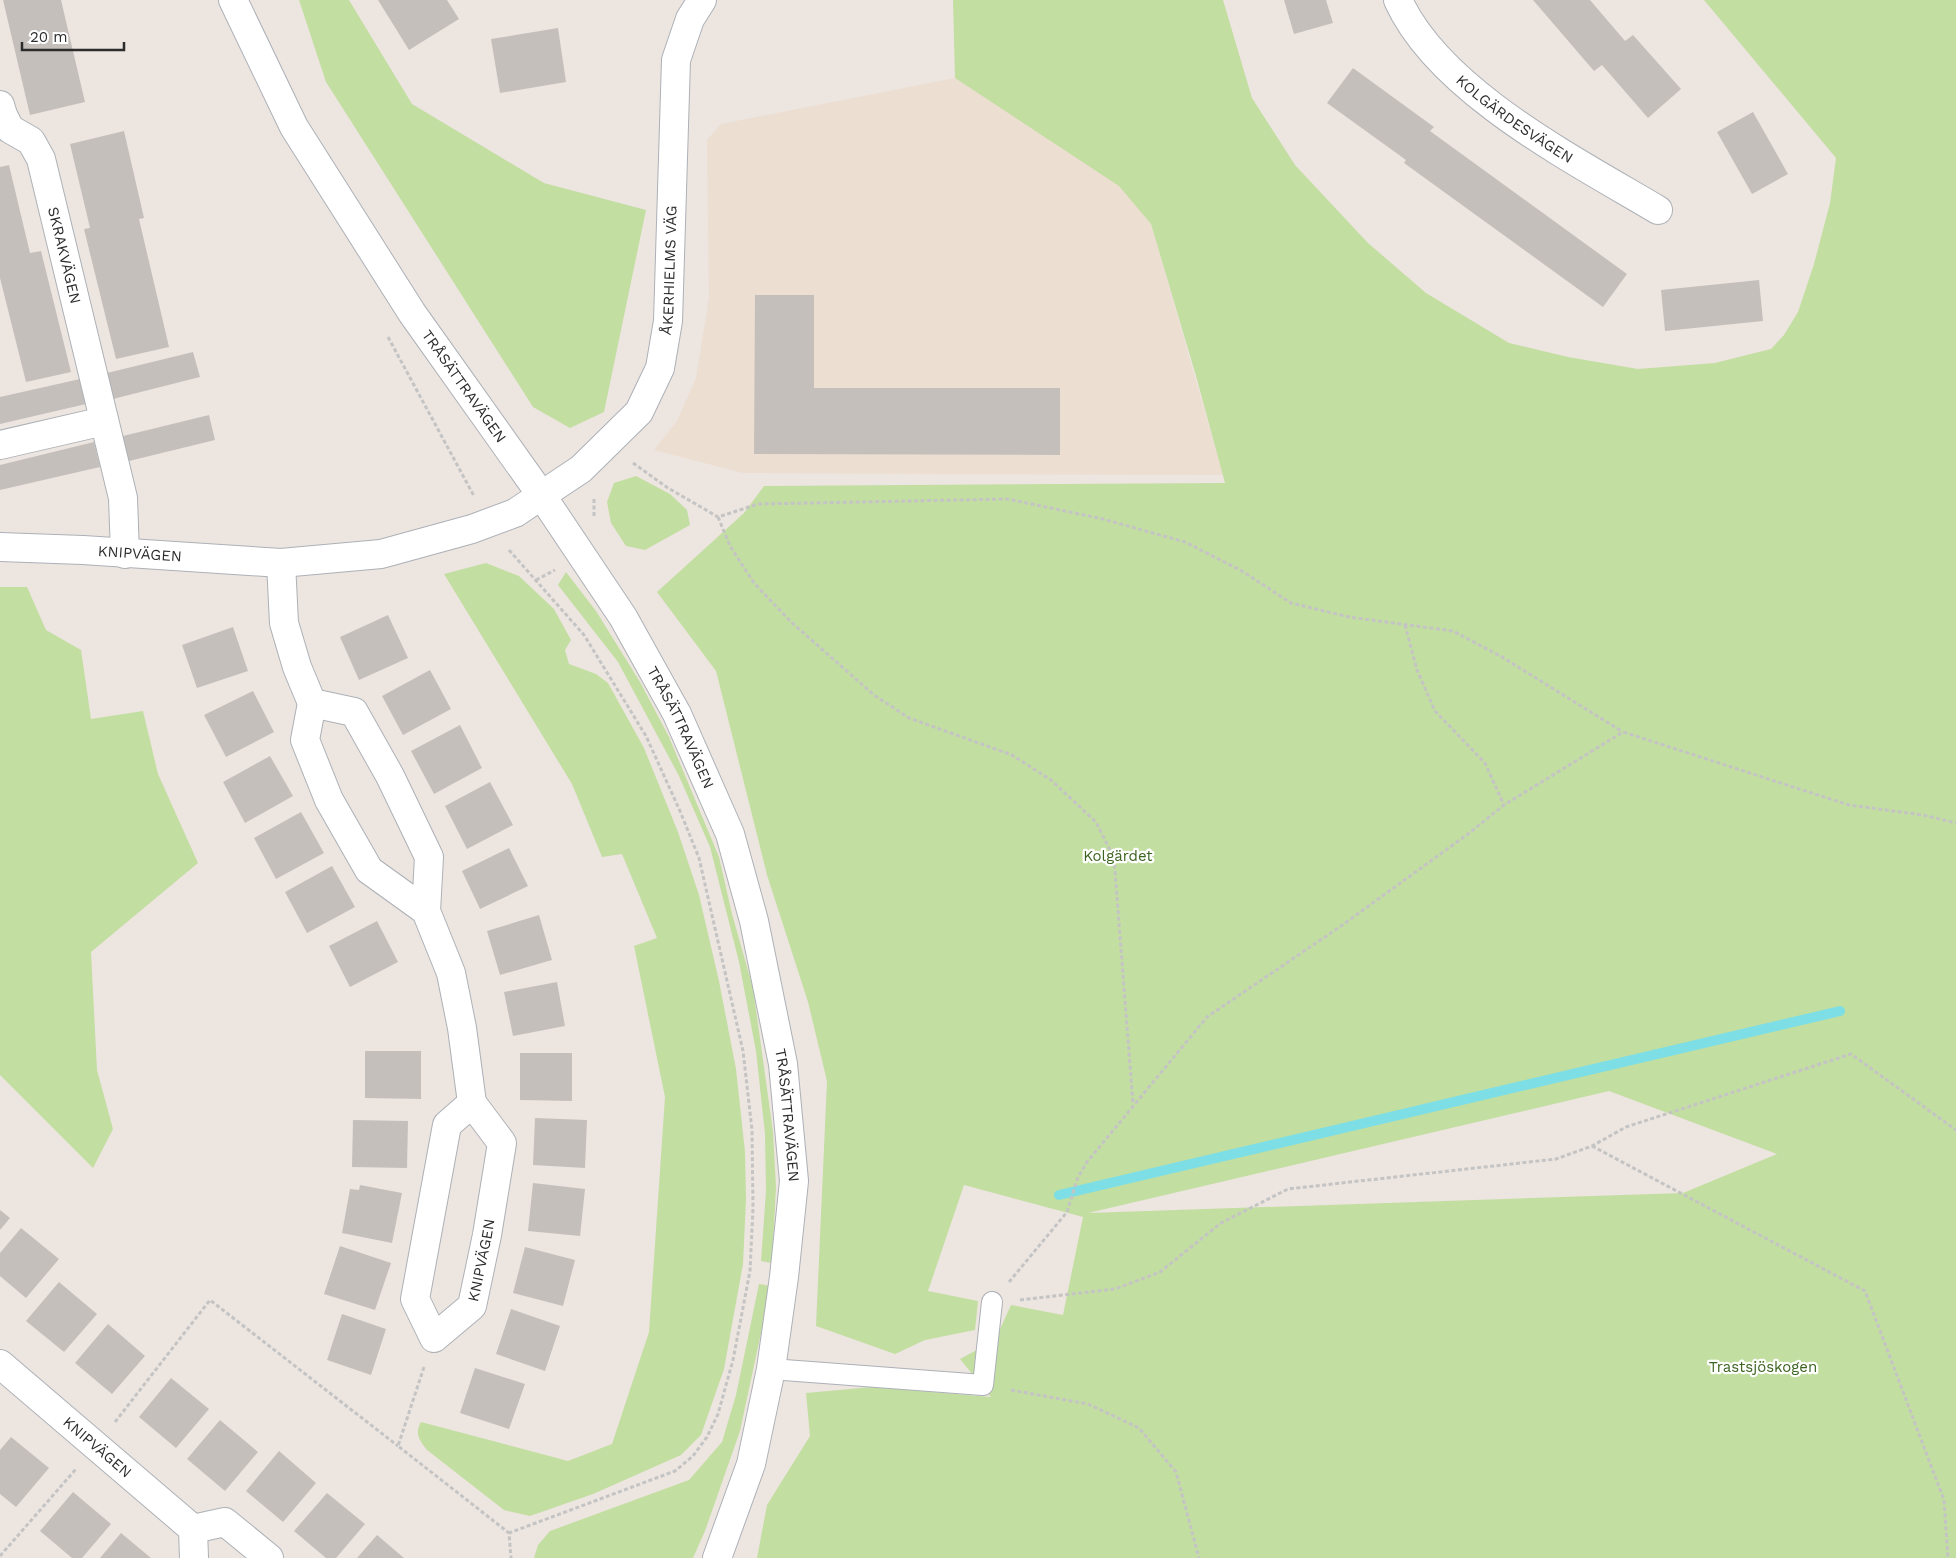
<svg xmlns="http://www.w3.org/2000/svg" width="1956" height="1558" viewBox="0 0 1956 1558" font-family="'Work Sans',sans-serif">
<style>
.education{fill:#ecded1}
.green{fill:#c3dea1;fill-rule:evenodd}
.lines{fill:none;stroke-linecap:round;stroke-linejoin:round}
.stream{stroke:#7ddfe5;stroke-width:10}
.building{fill:#c5bfbc}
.service-casing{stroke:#acb1b7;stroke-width:22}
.minor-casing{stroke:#acb1b7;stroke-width:30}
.path{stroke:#c4c4c4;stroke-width:3;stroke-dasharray:4 2.5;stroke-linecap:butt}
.service{stroke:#fff;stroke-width:20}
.minor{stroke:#fff;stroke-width:28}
.labels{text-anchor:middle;stroke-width:4.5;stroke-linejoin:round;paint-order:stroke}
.street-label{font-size:15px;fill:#2c2c2c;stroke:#fff}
.park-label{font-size:15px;fill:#3d6421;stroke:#fff}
</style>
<rect width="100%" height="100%" fill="#ede5e0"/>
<!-- education -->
<path class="education" d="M955 78 1120 186 1151 224 1223 475 743 473 654 450 677 421 696 378 709 298 707 140 721 124Z"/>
<!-- green -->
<g class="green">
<path d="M299 0H349L412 104 544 183 646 210 604 412 570 428 533 407 326 82Z"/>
<path d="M953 0H1223L1252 98 1295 165 1368 243 1426 293 1509 343 1568 357 1638 369 1715 363 1771 349 1784 335 1798 312 1814 264 1830 203 1836 158 1704 0H1956V1558H757L767 1505 810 1436 806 1393 872 1387 991 1397 960 1359 995 1340 1011 1305 1063 1315 1083 1217 964 1185 928 1291 978 1301 975 1330 925 1340 895 1354 816 1326 827 1081 808 1002 767 875 716 671 657 592 744 513 764 486 1225 483 1196 376 1151 224 1119 186 955 78ZM1609 1091 1777 1154 1683 1193 1088 1213Z"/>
<path d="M636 476 670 494 687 510 690 525 645 550 626 546 611 523 607 502 614 483Z"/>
<path d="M486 563 519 576 554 609 571 640 565 650 569 664 596 674 608 683 644 748 678 832 699 895 719 981 736 1069 745 1152 746 1199 743 1264 724 1369 701 1435 681 1455 593 1494 530 1516 504 1510 427 1450C420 1441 414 1434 421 1422L568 1461 612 1444 649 1332 665 1097 634 946 657 938 622 854 602 857 572 784 444 574Z"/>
<path d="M566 572 596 611 640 682 669 737 719 857 732 914 753 988 773 1132 776 1187 772 1263 761 1261 766 1191 765 1134 756 1051 739 962 710 847 679 776 618 662 558 585Z"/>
<path d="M0 587H27L46 630 81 650 91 719 143 711 158 774 198 863 91 952 97 1070 113 1129 93 1168 0 1075Z"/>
<path d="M759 1284 771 1286 740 1431 705 1531 693 1558H534L538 1545 550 1531 689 1480 722 1442 736 1395Z"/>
</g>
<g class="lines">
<!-- stream -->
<path class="stream" d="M1059 1195 1840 1011"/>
</g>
<!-- building -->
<g class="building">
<path d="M3 0H61L85 102 30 115Z"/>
<path d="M378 0H447L459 19 409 50Z"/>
<path d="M1284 0H1326L1333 23 1294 34Z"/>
<path d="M1533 0H1590L1625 41 1633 35 1681 89 1648 118 1602 65 1594 71Z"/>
<path d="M558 28 566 82 500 93 491 39Z"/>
<path d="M1353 68 1434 127 1430 131 1627 274 1603 307 1404 163 1406 160 1327 103Z"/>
<path d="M1753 112 1788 174 1752 194 1717 132Z"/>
<path d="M124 131 144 218 139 219 169 347 116 359 84 229 90 228 70 144Z"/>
<path d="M9 165 30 253 41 251 71 372 26 382 0 278V167Z"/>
<path d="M1759 280 1763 321 1665 331 1661 290Z"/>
<path d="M755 295H814V388H1060V455L754 454Z"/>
<path d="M193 352 200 377 109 400 103 374Z"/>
<path d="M80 379 86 404 0 424V397Z"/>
<path d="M209 415 215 440 125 462 119 437Z"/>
<path d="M94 442 100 467 0 490V465Z"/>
<path d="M388 615 408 658 359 680 340 637Z"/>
<path d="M233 627 248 671 197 688 182 645Z"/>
<path d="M430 670 451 709 403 735 382 696Z"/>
<path d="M253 691 274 732 226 757 204 715Z"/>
<path d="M460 725 482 768 434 794 411 751Z"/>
<path d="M270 756 293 796 245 823 223 782Z"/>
<path d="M490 782 513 825 467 849 445 806Z"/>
<path d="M301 812 324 853 276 879 254 838Z"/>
<path d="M509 848 528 886 480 909 462 871Z"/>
<path d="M332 866 355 907 307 933 285 892Z"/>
<path d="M539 915 552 960 500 975 487 931Z"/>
<path d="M377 921 398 962 350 987 329 946Z"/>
<path d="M557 982 565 1026 513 1036 504 992Z"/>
<path d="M365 1051H421V1099L365 1098Z"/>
<path d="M520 1053H572V1101L520 1100Z"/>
<path d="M535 1118 587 1120 585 1168 533 1165Z"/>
<path d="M353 1120 408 1121 407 1168 352 1167Z"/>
<path d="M533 1183 585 1189 580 1236 528 1231Z"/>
<path d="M360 1185 402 1193 392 1243 342 1233 350 1189 359 1190Z"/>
<path d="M0 1210 10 1218 0 1230Z"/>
<path d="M21 1228 59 1259 26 1298 0 1276V1253Z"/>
<path d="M340 1246 391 1263 375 1310 324 1294Z"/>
<path d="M525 1247 575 1260 563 1306 513 1293Z"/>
<path d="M59 1282 97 1314 64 1352 26 1321Z"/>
<path d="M511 1309 560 1326 545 1371 496 1354Z"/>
<path d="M342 1314 386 1329 371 1375 327 1360Z"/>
<path d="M108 1324 145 1356 112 1394 75 1363Z"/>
<path d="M475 1368 525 1384 509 1429 460 1413Z"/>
<path d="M171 1378 209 1409 176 1448 139 1417Z"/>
<path d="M220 1420 258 1452 225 1491 187 1459Z"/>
<path d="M11 1437 49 1468 16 1507 0 1494V1450Z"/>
<path d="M279 1451 316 1483 283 1522 246 1491Z"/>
<path d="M73 1492 111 1524 82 1558H72L40 1531Z"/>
<path d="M327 1493 365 1524 336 1558H326L294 1531Z"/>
<path d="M121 1533 151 1558H100Z"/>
<path d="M377 1535 404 1558H357Z"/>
</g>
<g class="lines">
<defs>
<path id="service" d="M771 1369 983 1385 992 1302"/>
<g id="minor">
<path id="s1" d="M233 0 294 127 412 313 542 496 623 617 677 714 730 834 754 921 783 1064 794 1181 784 1277 771 1369 751 1464 717 1558"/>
<path id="s2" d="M1398 0C1439 91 1574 160 1658 210"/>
<path id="s3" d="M0 105 3 115 10 129 31 141 41 159 123 498 125 554"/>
<path d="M0 445 104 421"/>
<path id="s4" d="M0 547 83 550 281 563 381 554 472 529 515 513 581 469 639 412 660 368 668 321 676 60 690 19 702 0"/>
<path id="s5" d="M281 563 284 623 297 667 312 703 354 712 390 776 429 857 426 911 451 973 462 1028 472 1103 447 1125 415 1299 434 1338 472 1306 487 1235 502 1143 472 1103"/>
<path d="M312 703 305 740 329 800 369 870 426 911"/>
<path id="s6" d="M0 1364 193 1529 194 1558"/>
<path d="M193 1529 225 1522 269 1558"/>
</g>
</defs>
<!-- service casing -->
<use href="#service" class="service-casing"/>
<!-- minor casing -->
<use href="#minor" class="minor-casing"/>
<!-- path -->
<g class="path">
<path d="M388 337 474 496"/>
<path d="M633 463 668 488 718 517 758 504 1008 499 1103 519 1185 542 1242 571 1291 603 1349 617 1453 631 1502 657 1623 732"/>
<path d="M594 516V497"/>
<path d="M718 517 730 546 754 583 791 622 874 695 909 718 1012 755 1051 780 1096 822 1114 858 1133 1104"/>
<path d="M509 550 584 635 646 736 680 811 699 858 743 1051 752 1130 753 1208 750 1271 733 1360 718 1414 707 1437 693 1456 675 1471 509 1533"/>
<path d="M536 580 555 570"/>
<path d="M1405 625 1417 670 1435 711 1485 763 1504 805"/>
<path d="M1592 1146 1865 1291 1944 1500 1948 1558"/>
<path d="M1009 1282 1067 1212 1078 1177 1087 1162 1207 1017 1341 926 1468 834 1504 805 1623 732 1849 805 1923 815 1956 823"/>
<path d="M1020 1300 1115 1289 1160 1272 1221 1223 1288 1189 1556 1159 1592 1146 1626 1127 1851 1054 1956 1130"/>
<path d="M424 1367 398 1446 509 1533 511 1558"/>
<path d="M1011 1390 1088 1404 1139 1428 1176 1472 1199 1558"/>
<path d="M115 1422 210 1300 398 1446"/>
<path d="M0 1556 76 1469"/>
</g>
<!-- service -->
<use href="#service" class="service"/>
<!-- minor -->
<use href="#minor" class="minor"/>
</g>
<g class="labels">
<!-- street labels -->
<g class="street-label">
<text dy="5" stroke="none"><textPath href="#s2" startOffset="169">KOLGÄRDESVÄGEN</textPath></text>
<text dy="5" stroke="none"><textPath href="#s3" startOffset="170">SKRAKVÄGEN</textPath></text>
<text dy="5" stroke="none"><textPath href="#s4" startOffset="830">ÅKERHIELMS VÄG</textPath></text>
<text dy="5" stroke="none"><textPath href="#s1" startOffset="451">TRÅSÄTTRAVÄGEN</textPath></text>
<text dy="5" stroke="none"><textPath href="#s4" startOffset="140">KNIPVÄGEN</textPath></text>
<text dy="5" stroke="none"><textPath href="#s1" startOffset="856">TRÅSÄTTRAVÄGEN</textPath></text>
<text dy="5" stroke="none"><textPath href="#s1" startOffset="1261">TRÅSÄTTRAVÄGEN</textPath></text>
<text dy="5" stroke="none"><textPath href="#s5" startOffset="954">KNIPVÄGEN</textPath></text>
<text dy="5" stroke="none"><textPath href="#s6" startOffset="128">KNIPVÄGEN</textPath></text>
</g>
<!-- park labels -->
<g class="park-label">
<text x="1118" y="861">Kolgärdet</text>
<text x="1763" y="1372">Trastsjöskogen</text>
</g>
</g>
<!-- scale -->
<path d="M22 42v8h102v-8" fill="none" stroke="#2c2c2c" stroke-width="2.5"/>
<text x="30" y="42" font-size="15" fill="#2c2c2c" stroke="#ffffff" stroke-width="4" paint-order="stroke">20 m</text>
</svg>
